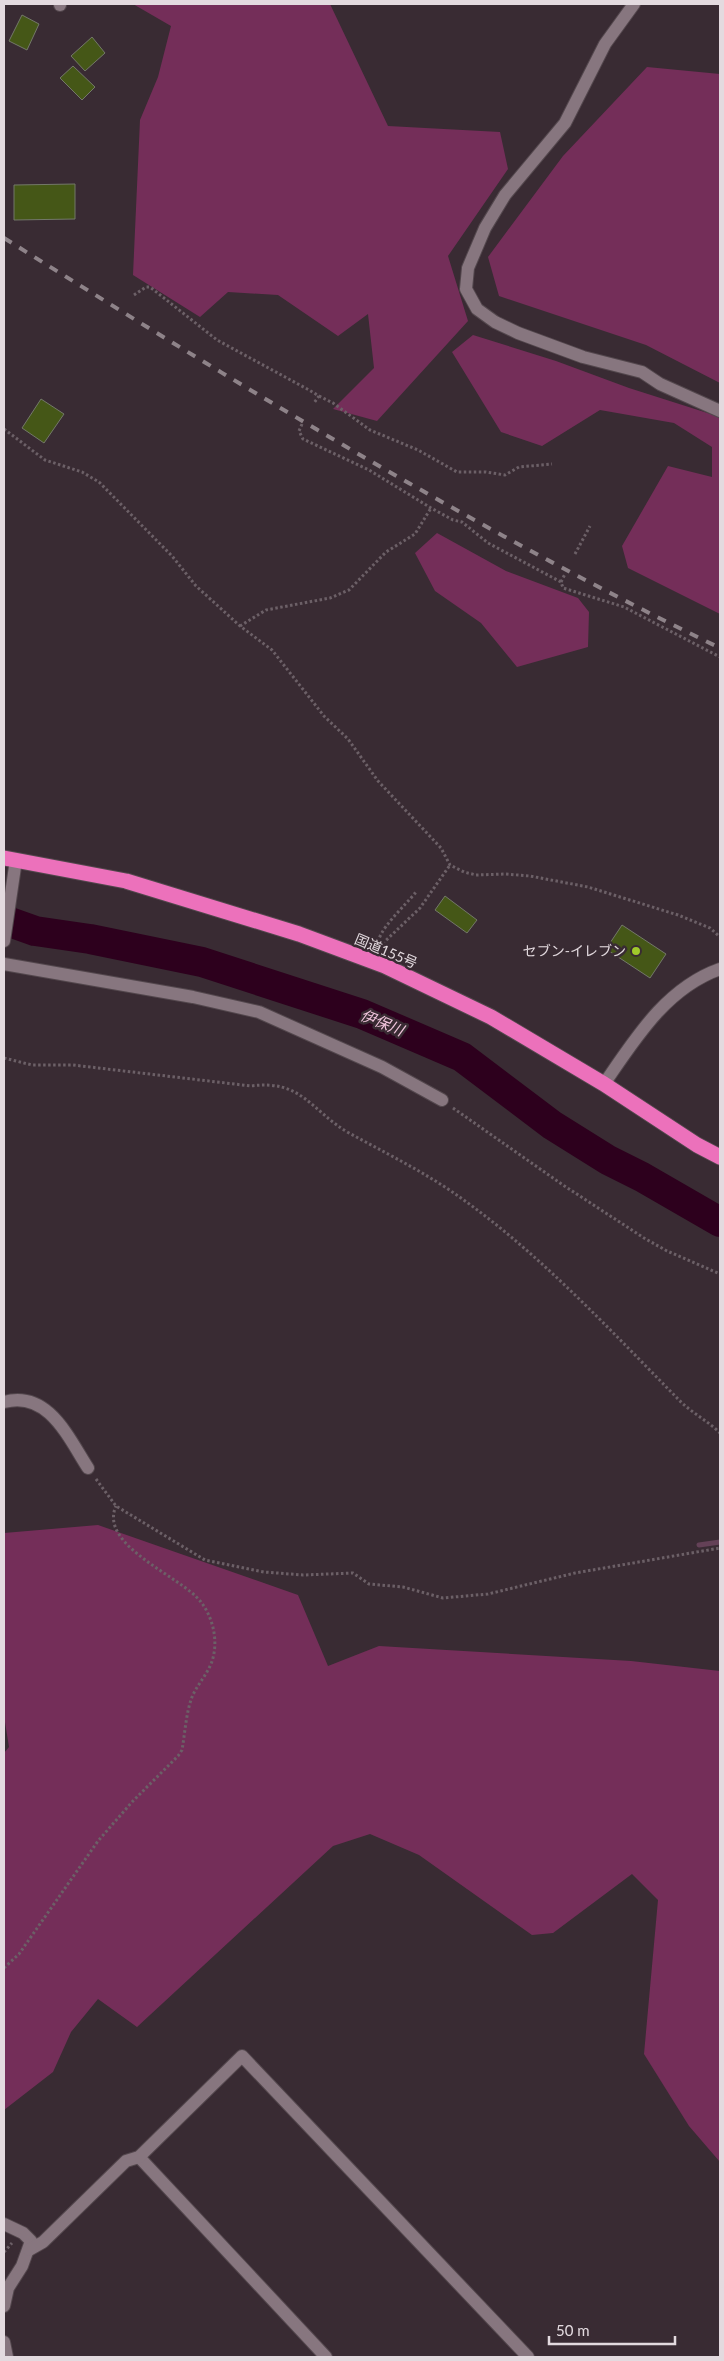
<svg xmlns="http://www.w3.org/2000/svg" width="724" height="2361" viewBox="0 0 724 2361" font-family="Lato,'Noto Sans JP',sans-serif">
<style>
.green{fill:#742e59}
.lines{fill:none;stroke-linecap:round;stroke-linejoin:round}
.stream{stroke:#644157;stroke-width:5}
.river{stroke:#2d001d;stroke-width:30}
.building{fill:#455717;stroke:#737869}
.minor-casing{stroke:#53474d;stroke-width:14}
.highway-casing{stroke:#53474d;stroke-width:17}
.path{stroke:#6c6067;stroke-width:3;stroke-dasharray:2.5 2.5;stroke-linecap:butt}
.minor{stroke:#87767f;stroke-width:12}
.highway{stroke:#ec71bb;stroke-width:15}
.rail{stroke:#8e8389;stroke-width:4;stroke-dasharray:9 9;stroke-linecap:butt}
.poi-dot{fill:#a0c92b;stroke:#392b33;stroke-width:2}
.labels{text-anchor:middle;stroke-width:5;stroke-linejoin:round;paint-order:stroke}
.street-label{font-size:14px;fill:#e3dadf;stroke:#392b33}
.poi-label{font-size:14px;fill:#e3dadf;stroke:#392b33;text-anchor:end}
.water-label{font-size:15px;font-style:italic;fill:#f2c6de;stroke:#392b33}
</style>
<rect width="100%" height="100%" fill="#392b33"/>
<!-- green -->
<g class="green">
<path d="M133 4H330L388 126 500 132 508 169 448 256 468 321 377 421 333 409 374 368 368 314 338 336 278 295 228 292 200 317 133 275 140 120 158 77 171 26Z"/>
<path d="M647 67 720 74V383L646 345 499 296 488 257 563 156Z"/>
<path d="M473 335 556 361 629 388 720 417V614L628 568 622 546 668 466 712 477V447L674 423 600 410 542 446 501 432 452 352Z"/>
<path d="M437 533 506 571 578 598 589 612 588 647 517 667 481 623 435 591 415 553Z"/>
<path d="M98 1525 298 1595 328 1666 379 1646 631 1661 720 1671V2162L689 2126 644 2054 658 1900 632 1874 553 1933 532 1935 419 1855 370 1834 333 1846 137 2027 98 1999 71 2032 53 2072 4 2110V1753L9 1747 4 1716V1533Z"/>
</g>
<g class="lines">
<!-- stream -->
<path class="stream" d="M699 1545 720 1542"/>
<!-- river -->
<path class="river" d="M4 920 35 931 90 939 202 962 362 1014 462 1057 552 1125 608 1160 642 1177 720 1222"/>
</g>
<!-- building -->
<g class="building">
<path d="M22 15 39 24 27 50 9 41Z"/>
<path d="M92 37 105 53 85 71 71 56Z"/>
<path d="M73 66 95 87 82 100 60 78Z"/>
<path d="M75 184V219L14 220V185Z"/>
<path d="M41 399 64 414 44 443 22 428Z"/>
<path d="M445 896 477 920 467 933 435 910Z"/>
<path d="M622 925 666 954 650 978 606 949Z"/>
</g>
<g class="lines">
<defs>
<g id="minor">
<path d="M60 4V5"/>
<path d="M634 4 605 44 565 123 505 195 485 228 468 268 466 289 477 309 495 322 518 333 583 357 642 372 660 384 720 411"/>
<path d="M4 941 16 860"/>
<path d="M4 964 193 997 259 1012 382 1067 442 1100"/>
<path d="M604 1084C635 1039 666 988 720 969"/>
<path d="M4 1402C48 1390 68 1437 88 1468"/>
<path d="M139 2157 326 2357"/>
<path d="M4 2224 23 2233 31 2241 22 2266 8 2288 4 2306"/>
<path d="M29 2250 43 2242 126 2161 139 2157 242 2056 528 2357"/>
<path d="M4 2342 7 2357"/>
</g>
<path id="highway" d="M4 858 126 881 299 934 385 966 491 1017 604 1084 697 1145 720 1157"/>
</defs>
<!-- minor casing -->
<use href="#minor" class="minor-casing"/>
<!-- highway casing -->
<use href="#highway" class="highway-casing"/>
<!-- path -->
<g class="path">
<path d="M134 295 146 287H150L217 340 309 390 319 396 314 403"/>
<path d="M319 396 333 403 370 430 418 450 457 472H486L505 475 519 467 552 464"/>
<path d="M302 424 299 431 303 439 369 470 431 508 453 520 462 522 488 543 561 582 563 588 624 607 720 657"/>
<path d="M4 429 45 460 82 472 99 482 172 556 196 586 240 626 272 650 324 716 348 739 378 781 441 848 450 865 464 872 476 875 505 874 530 876 588 887 678 915 710 928 720 937"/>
<path d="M575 554 590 526"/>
<path d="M561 582 565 574"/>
<path d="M240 626 266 610 330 598 349 590 386 552 415 534 431 508"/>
<path d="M378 947C375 932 406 905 416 892"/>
<path d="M379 947 420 908 450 865"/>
<path d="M4 1058 32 1065H73L251 1086C302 1079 311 1111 349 1133 382 1151 416 1168 448 1189 534 1247 609 1329 682 1403 694 1414 709 1422 720 1433"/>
<path d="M453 1108 563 1185 644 1238 667 1251 720 1274"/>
<path d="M96 1479 116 1506 205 1560 264 1572 303 1575 353 1573 369 1584 403 1587 443 1598 488 1594 575 1573 720 1548"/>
<path d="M4 1968 19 1954 98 1841 132 1802 178 1756 182 1750C185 1733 186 1713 192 1697 197 1685 206 1676 211 1664 219 1644 214 1619 201 1602 181 1576 98 1546 116 1506"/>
<path d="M4 2252 12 2243"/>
</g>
<!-- minor -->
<use href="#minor" class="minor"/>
<!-- highway -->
<use href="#highway" class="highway"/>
<!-- rail -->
<path class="rail" d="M4 238C237 384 472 528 720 648"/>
</g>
<!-- markers -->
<circle class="poi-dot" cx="636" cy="951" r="5"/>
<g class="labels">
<!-- street labels -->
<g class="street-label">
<text transform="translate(386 951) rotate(23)" y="5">国道155号</text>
</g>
<!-- poi labels -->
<g class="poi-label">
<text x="626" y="956">セブン-イレブン</text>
</g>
<!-- water labels -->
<g class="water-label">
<text transform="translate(382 1023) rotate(22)" y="5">伊保川</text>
</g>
</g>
<!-- border -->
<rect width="724" height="2361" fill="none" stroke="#e3dadf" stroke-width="10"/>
<!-- scale -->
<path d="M549 2336v8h126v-8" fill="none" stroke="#e3dadf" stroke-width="2.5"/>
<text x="556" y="2336" font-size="15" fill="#e3dadf" stroke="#392b33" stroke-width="4" paint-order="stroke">50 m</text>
</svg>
